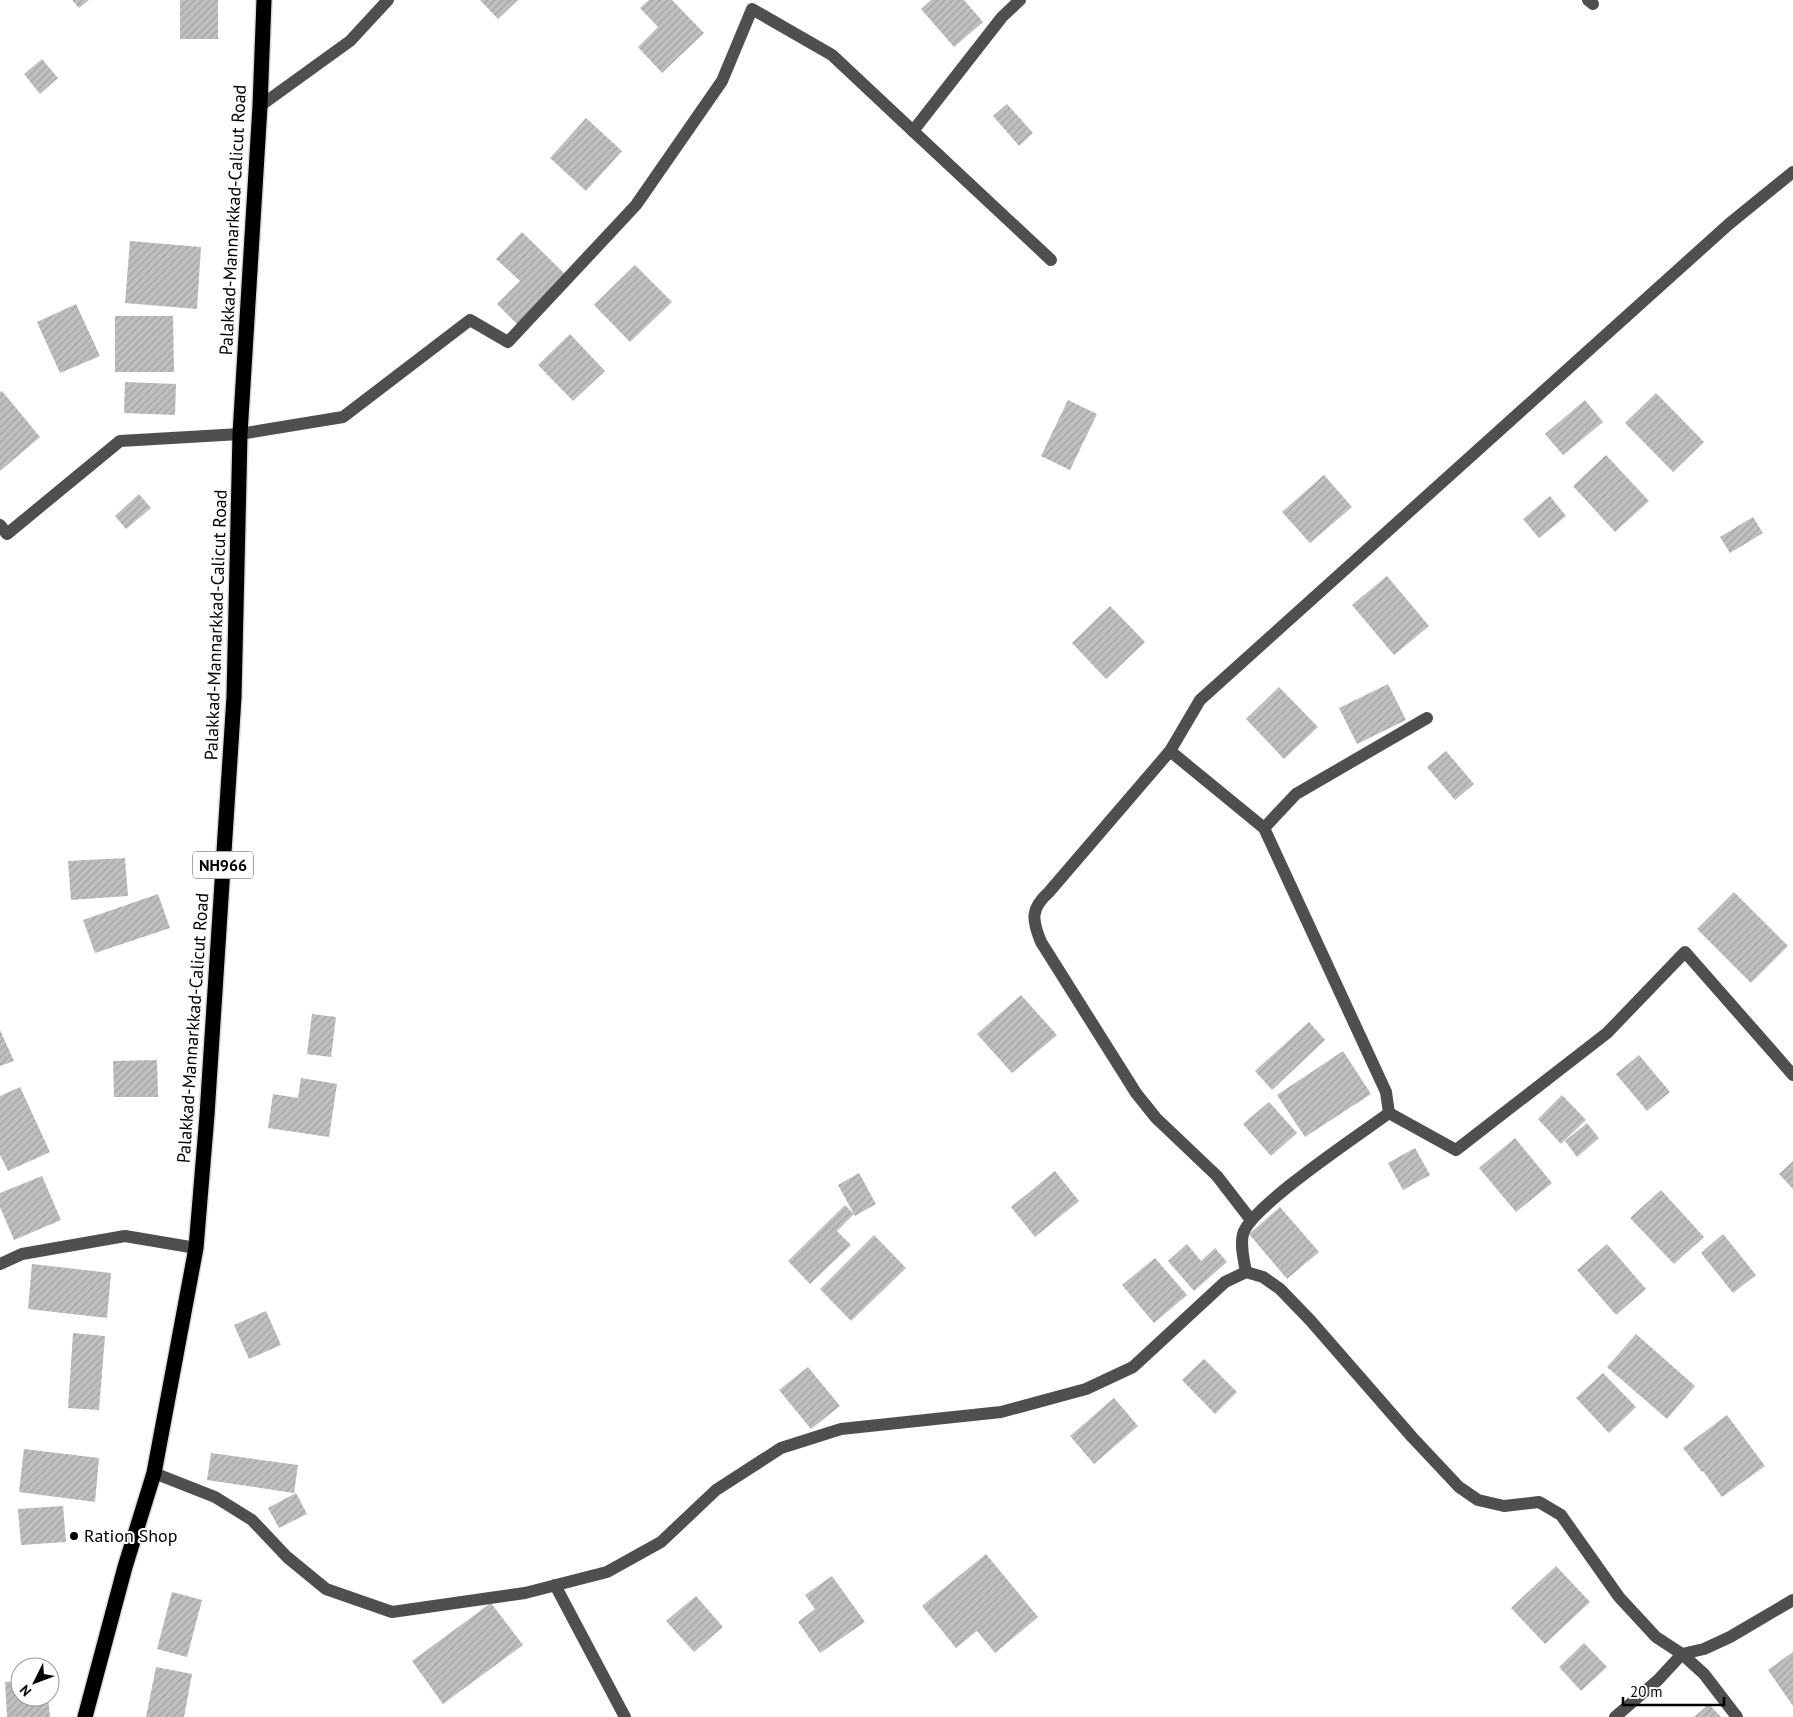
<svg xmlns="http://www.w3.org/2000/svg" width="1793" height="1717" viewBox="0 0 1793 1717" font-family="'PT Sans',sans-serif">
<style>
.building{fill:url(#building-hatch)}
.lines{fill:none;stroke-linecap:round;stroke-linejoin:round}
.highway-casing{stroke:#dbdbdb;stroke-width:18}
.minor{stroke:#4f4f4f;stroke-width:12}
.highway{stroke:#000;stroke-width:15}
.poi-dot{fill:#000;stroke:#fff;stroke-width:2}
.labels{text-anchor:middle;stroke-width:4;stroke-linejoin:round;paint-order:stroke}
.shield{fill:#fff;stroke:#4c4c4c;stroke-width:1}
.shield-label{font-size:16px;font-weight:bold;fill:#000}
.street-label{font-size:18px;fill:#000;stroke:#fff}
.poi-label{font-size:18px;fill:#000;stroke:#fff;text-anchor:start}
</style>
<defs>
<pattern id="building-hatch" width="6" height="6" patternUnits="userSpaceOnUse" patternTransform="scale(1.25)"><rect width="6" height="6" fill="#bfbfbf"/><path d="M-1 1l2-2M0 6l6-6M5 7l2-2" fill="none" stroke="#a2a2a2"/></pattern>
</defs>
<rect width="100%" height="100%" fill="#fff"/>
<!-- building -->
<g class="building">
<path d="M72 0H89L79 8Z"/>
<rect x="180" y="0" width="38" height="39"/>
<path d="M480 0H518L498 19Z"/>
<path d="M649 0H672L704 33 662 73 638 47 658 27 640 8Z"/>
<path d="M931 0H964L983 22 954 47 921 9Z"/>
<path d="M42 59 58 78 40 94 24 74Z"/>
<path d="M1007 104 1033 133 1019 146 993 116Z"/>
<path d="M586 118 622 151 586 191 550 158Z"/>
<path d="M522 232 568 277 520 327 497 304 520 281 496 259Z"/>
<path d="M130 241 201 247 197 309 125 303Z"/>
<path d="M635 265 672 302 630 342 594 305Z"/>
<path d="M76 304 100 356 60 373 37 322Z"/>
<path d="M115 316H173L174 372H115Z"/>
<path d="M570 334 605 371 573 401 538 365Z"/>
<path d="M125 382 176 384 175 415 124 413Z"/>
<path d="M2 391 40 437 0 471V392Z"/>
<path d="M1656 393 1704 442 1673 472 1625 423Z"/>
<path d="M1068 400 1097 414 1070 470 1041 456Z"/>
<path d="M1585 400 1603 422 1563 455 1545 434Z"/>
<path d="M1606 455 1649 501 1615 532 1573 486Z"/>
<path d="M1324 475 1352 507 1310 543 1282 512Z"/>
<path d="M139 494 151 508 126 529 115 516Z"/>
<path d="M1550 496 1566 516 1539 538 1523 519Z"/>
<path d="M1753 517 1763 533 1730 553 1720 537Z"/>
<path d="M1387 576 1429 626 1394 655 1352 605Z"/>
<path d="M1110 606 1145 642 1106 679 1072 643Z"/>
<path d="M1388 684 1406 720 1357 744 1339 708Z"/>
<path d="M1279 687 1318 727 1284 759 1246 719Z"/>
<path d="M1446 751 1474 784 1455 800 1427 767Z"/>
<path d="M125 858 128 896 71 900 68 861Z"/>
<path d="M1734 892 1788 946 1751 983 1697 929Z"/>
<path d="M158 894 170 928 95 953 83 920Z"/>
<path d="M1021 995 1057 1035 1012 1073 977 1034Z"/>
<path d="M312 1014 336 1017 331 1057 307 1054Z"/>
<path d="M1309 1022 1325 1040 1272 1090 1255 1071Z"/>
<path d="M0 1030 14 1061 0 1066Z"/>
<path d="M1343 1051 1371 1094 1305 1137 1277 1095Z"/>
<path d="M1639 1055 1670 1092 1647 1111 1616 1074Z"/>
<path d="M157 1060 158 1097H114L113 1061Z"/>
<path d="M301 1078 337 1084 329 1137 268 1128 273 1094 298 1098Z"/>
<path d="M20 1087 50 1152 8 1171 0 1155V1096Z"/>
<path d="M1562 1095 1586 1120 1561 1144 1538 1119Z"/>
<path d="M1269 1102 1297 1133 1271 1156 1243 1124Z"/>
<path d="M1587 1123 1599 1138 1577 1157 1565 1141Z"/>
<path d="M1515 1138 1552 1183 1516 1212 1479 1168Z"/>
<path d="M1415 1148 1430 1175 1403 1190 1388 1163Z"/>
<path d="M1793 1161V1189L1779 1174Z"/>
<path d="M1055 1171 1079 1201 1035 1237 1011 1207Z"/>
<path d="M859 1173 876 1204 855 1216 854 1214 837 1231 851 1245 810 1284 788 1261 845 1205 854 1214 838 1185Z"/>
<path d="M42 1176 61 1220 14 1240 0 1207V1193Z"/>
<path d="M1661 1190 1704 1237 1674 1264 1630 1218Z"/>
<path d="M1280 1207 1319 1252 1287 1279 1249 1234Z"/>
<path d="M1723 1234 1756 1275 1733 1293 1701 1253Z"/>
<path d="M874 1235 906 1268 851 1321 820 1289Z"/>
<path d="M1187 1244 1201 1261 1215 1248 1227 1262 1194 1291 1168 1261Z"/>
<path d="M1607 1244 1646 1289 1616 1315 1577 1270Z"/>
<path d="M1155 1258 1187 1295 1154 1323 1122 1285Z"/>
<path d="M32 1264 111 1273 107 1318 28 1309Z"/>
<path d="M266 1311 281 1345 249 1359 234 1325Z"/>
<path d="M73 1333 105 1336 99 1410 68 1408Z"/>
<path d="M1636 1334 1695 1386 1667 1419 1607 1367Z"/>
<path d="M1204 1359 1237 1392 1215 1414 1182 1380Z"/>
<path d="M808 1367 840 1406 811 1429 779 1390Z"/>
<path d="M1603 1373 1636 1407 1609 1433 1576 1398Z"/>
<path d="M1114 1398 1138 1426 1094 1464 1070 1436Z"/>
<path d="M1727 1415 1765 1466 1722 1497 1703 1471 1702 1472 1683 1448Z"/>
<path d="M24 1449 99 1458 95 1502 19 1492Z"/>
<path d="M211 1453 298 1465 294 1493 207 1480Z"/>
<path d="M296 1493 307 1514 279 1528 268 1508Z"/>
<path d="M63 1506 66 1542 21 1545 18 1509Z"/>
<path d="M986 1554 1038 1617 995 1653 977 1631 956 1648 922 1606Z"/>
<path d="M1556 1566 1590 1602 1545 1644 1511 1608Z"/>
<path d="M832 1576 865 1622 820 1653 798 1622 815 1609 805 1595Z"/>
<path d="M172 1592 202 1600 187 1657 157 1649Z"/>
<path d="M696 1596 723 1627 694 1652 666 1621Z"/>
<path d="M491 1603 523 1645 443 1704 412 1661Z"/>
<path d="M1584 1643 1607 1667 1581 1691 1559 1667Z"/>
<path d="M1793 1652V1706L1768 1670Z"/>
<path d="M156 1667 192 1674 184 1717H146Z"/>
<path d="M20 1681V1697H48L50 1717H7L5 1682Z"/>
<path d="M1709 1704 1721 1717H1694Z"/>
</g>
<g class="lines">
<defs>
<path id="highway" d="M85 1717 125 1567 154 1473 196 1248 207 1115 234 697 240 434 260 106 264 0"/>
</defs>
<!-- highway casing -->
<use href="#highway" class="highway-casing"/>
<!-- minor -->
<g class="minor">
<path d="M1588 0 1593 4"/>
<path d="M260 106 350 41 388 0"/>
<path d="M913 131 1051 260"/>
<path d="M0 525 7 534 120 441 240 434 343 417 470 320 508 342 636 205 722 81 752 9 832 55 913 131 1002 17 1020 0"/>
<path d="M1170 751 1264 828 1386 1092 1389 1113C1362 1133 1250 1207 1243 1234 1240 1246 1244 1260 1246 1272"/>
<path d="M1264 828 1296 794 1427 718"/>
<path d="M1389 1113 1456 1150 1607 1033 1685 952 1793 1075"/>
<path d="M1251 1220 1217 1176 1156 1118 1136 1093 1041 942C1032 920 1030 909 1049 892L1170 751 1200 700 1729 224 1793 172"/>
<path d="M0 1264 22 1254 125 1236 196 1248"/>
<path d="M154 1473 215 1497 252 1520 287 1557 326 1589 392 1612 525 1593 607 1572 661 1542 716 1490 781 1448 841 1429 1001 1412 1086 1389 1133 1367 1225 1282 1246 1272 1263 1277 1280 1289 1310 1320 1412 1437 1459 1487 1478 1500 1504 1506 1539 1502 1561 1515 1619 1597 1656 1637 1682 1654 1704 1649 1730 1637 1793 1600"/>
<path d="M555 1585 625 1717"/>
<path d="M1615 1717 1658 1680 1682 1654 1704 1674 1737 1717"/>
</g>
<!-- highway -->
<use href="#highway" class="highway"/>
</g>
<!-- markers -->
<circle class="poi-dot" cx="74" cy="1536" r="5"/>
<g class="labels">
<!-- shield labels -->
<rect class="shield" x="193" y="851.5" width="60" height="27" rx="4"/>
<g class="shield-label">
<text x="223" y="871">NH966</text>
</g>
<!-- street labels -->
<g class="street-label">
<text transform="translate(233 220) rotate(-87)" y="6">Palakkad-Mannarkkad-Calicut Road</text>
<text transform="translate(216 625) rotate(-88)" y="6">Palakkad-Mannarkkad-Calicut Road</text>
<text transform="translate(193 1028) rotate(-86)" y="6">Palakkad-Mannarkkad-Calicut Road</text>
</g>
<!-- poi labels -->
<g class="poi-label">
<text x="84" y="1542">Ration Shop</text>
</g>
</g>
<!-- north arrow -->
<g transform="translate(35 1682) rotate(228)"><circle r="24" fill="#ffffff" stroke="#999999"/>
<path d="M0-4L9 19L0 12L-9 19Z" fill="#000000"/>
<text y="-8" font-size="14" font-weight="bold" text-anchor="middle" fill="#000000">N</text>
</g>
<!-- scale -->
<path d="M1623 1697v8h101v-8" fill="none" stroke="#000000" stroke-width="2.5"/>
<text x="1630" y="1697" font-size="15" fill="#000000" stroke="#ffffff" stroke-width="4" paint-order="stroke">20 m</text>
</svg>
